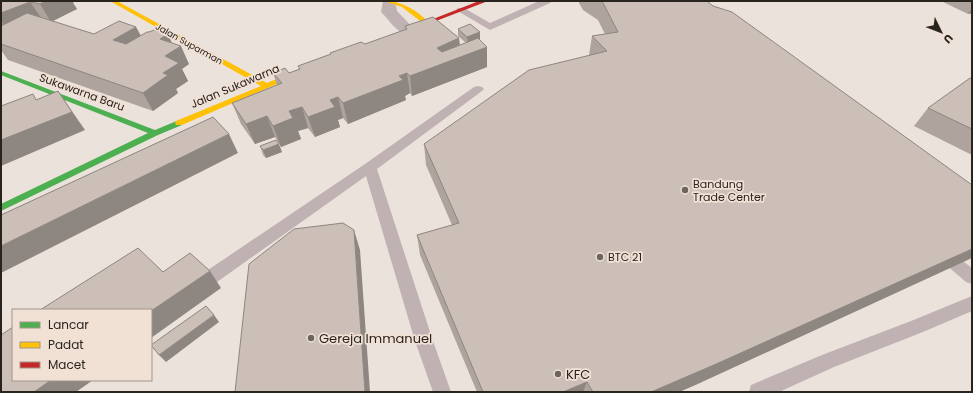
<svg xmlns="http://www.w3.org/2000/svg" width="973" height="393" viewBox="0 0 973 393" font-family="Poppins,sans-serif">
<style>
.lines{fill:none;stroke-linecap:round;stroke-linejoin:round}
.lane{fill:#c0b2b3;fill-rule:evenodd}
.street{fill:#c0b2b3;fill-rule:evenodd}
.fast{fill:#4caf50;fill-rule:evenodd}
.slow{fill:#ffc107;fill-rule:evenodd}
.jam{fill:#c62828;fill-rule:evenodd}
.wall{fill:#afa49d}
.shaded-wall{fill:#8e8680}
.building{fill:#cbbfb7;stroke:#8e8680}
.poi-dot{fill:#6d6660;stroke:#f1e1d5;stroke-width:1.5}
.labels{text-anchor:middle;stroke-width:3.5;stroke-linejoin:round;paint-order:stroke}
.far-street-label{font-size:9px;fill:#29231e;stroke:#f1e1d5}
.street-label{font-size:11px;fill:#29231e;stroke:#f1e1d5}
.poi-label{font-size:11px;fill:#29231e;stroke:#f1e1d5;text-anchor:start}
.near-poi-label{font-size:13px;fill:#29231e;stroke:#f1e1d5;text-anchor:start}
</style>
<rect width="100%" height="100%" fill="#ebe2db"/>
<g class="lines">
<!-- lane -->
<g class="lane">
<path d="M539 1H552L550 3 490 30 456 10 458 8H464L490 23Z"/>
<path d="M478 86 482 87 484 89 482 91 377 169 433 341 451 392H433L415 341 366 176 217 282 211 284 205 282 203 277 205 272 365 164 474 87Z"/>
<path d="M943 248 948 250 972 268V284L966 282 938 258 935 254 938 250Z"/>
<path d="M972 296V311L923 332 834 367 779 392H749L751 385 822 355 911 321Z"/>
</g>
<!-- street -->
<path class="street" d="M383 1H395L397 11 415 30 413 33C400 37 392 24 384 15L381 12Z"/>
<!-- fast -->
<path class="fast" d="M1 71 155 130 179 120 183 123 182 125 158 135 1 211V204L148 133 1 75Z"/>
<!-- slow -->
<g class="slow">
<path d="M110 1H117L267 83 300 69H303L307 71 182 125H176L175 123 176 121 261 86Z"/>
<path d="M384 1C402 1 417 10 429 23L424 24 402 7Z"/>
</g>
<!-- jam -->
<path class="jam" d="M479 1H488L410 31 405 30Z"/>
</g>
<!-- wall -->
<g class="wall">
<path d="M1 1 73 3 77 9 52 21 94 34 136 27 140 36 149 32 168 34 172 44 189 64 182 69 188 81 176 89 178 93 153 111 8 60 1 50Z"/>
<path d="M579 1H707L702 382 679 392H477L420 255 417 235 452 225 426 165 424 144 589 55 592 36 605 34 598 20 583 10 579 3Z"/>
<path d="M941 1H972V13L968 14Z"/>
<path d="M405 26 459 38 460 45 466 43 458 36V29L480 32V40L487 67 412 96 410 93 405 96 406 100 348 124 343 118 338 120 340 127 315 137 308 128 298 131 301 139 281 147 275 137 255 144 241 124 232 103 277 85 273 73H289L299 69 298 66 331 54 330 53 365 44 405 30Z"/>
<path d="M972 79V155L914 126 928 108Z"/>
<path d="M260 146 282 152 266 158 263 155Z"/>
</g>
<!-- shaded-wall -->
<g class="shaded-wall">
<path d="M46 1H75L73 3 77 9 51 22 40 4Z"/>
<path d="M30 2 42 19 9 32 1 21V13Z"/>
<path d="M972 9V13L968 14Z"/>
<path d="M136 27 146 45 124 58 113 40Z"/>
<path d="M480 32V40L468 45 467 37Z"/>
<path d="M168 34 175 50 181 46 189 64 182 69 188 81 176 89 178 93 153 111 143 93 163 73 165 56 160 39Z"/>
<path d="M459 38 460 57 487 47V67L412 96 410 76 437 48Z"/>
<path d="M407 73 410 93 405 96 406 100 348 124 343 103Z"/>
<path d="M58 91 85 130 1 166V140Z"/>
<path d="M338 97 343 118 338 120 340 127 315 137 308 117 330 100Z"/>
<path d="M302 107 308 128 298 131 301 139 281 147 273 126 289 111Z"/>
<path d="M267 116 275 137 255 144 246 124Z"/>
<path d="M229 134 238 153 1 273V246Z"/>
<path d="M279 144 282 152 266 158 263 150Z"/>
<path d="M354 230 360 250 370 392H365Z"/>
<path d="M972 249V258L702 382 679 392H651Z"/>
<path d="M210 271 221 288 151 338V311Z"/>
<path d="M214 315 219 322 166 362 159 355Z"/>
<path d="M51 380H93L76 392H34Z"/>
<path d="M587 382 583 392H563Z"/>
</g>
<!-- building -->
<g class="building">
<path d="M1 1H46L40 4 30 2 1 13Z"/>
<path d="M602 1H707L713 6 732 12 972 185V249L714 365 651 392H593L587 382 563 392H483L417 235 459 223 424 144 529 70 607 51 592 36 618 32Z"/>
<path d="M27 13 94 34 119 21 136 27 113 40 126 44 147 32H149L154 30 168 34 160 39 181 46 165 56 179 63 163 73 168 75 143 93 1 44V38H2L1 37V26Z"/>
<path d="M433 17 459 38 437 48 442 52 478 38 487 47 410 76 407 73 399 76 403 80 343 103 338 97 330 100 335 107 308 117 302 107 289 111 293 118 273 126 267 116 246 124 232 103 282 83 273 73 285 68 289 73 300 69 298 66 331 54 330 53 361 42 365 44 407 29 405 26Z"/>
<path d="M470 24 480 32 467 37 458 29Z"/>
<path d="M970 78 972 79V129L928 108Z"/>
<path d="M58 91 72 112 1 140V106L33 94 36 100Z"/>
<path d="M213 117 229 134 1 246V215Z"/>
<path d="M276 140 279 144 263 150 260 146Z"/>
<path d="M343 223 354 230 365 392H235L249 264 294 229Z"/>
<path d="M138 248 163 272 190 253 210 271 151 311V310H40Z"/>
<path d="M206 306 214 315 159 355 151 345Z"/>
<path d="M13 327V380H51L34 392H1V335Z"/>
</g>
<!-- markers -->
<g class="poi-dot">
<circle cx="685" cy="190" r="4"/>
<circle cx="600" cy="257" r="4"/>
<circle cx="311" cy="338" r="4"/>
<circle cx="558" cy="374" r="4"/>
</g>
<g class="labels">
<!-- far-street labels -->
<g class="far-street-label">
<text transform="translate(189 44) rotate(29)" y="3">Jalan Suparman</text>
</g>
<!-- street labels -->
<g class="street-label">
<text transform="translate(235 86) rotate(-23)" y="4">Jalan Sukawarna</text>
<text transform="translate(82 92) rotate(20)" y="4">Sukawarna Baru</text>
</g>
<!-- poi labels -->
<g class="poi-label">
<text x="693" y="188">Bandung<tspan x="693" dy="13">Trade Center</tspan></text>
<text x="608" y="261">BTC 21</text>
</g>
<!-- near-poi labels -->
<g class="near-poi-label">
<text x="319" y="343">Gereja Immanuel</text>
<text x="566" y="379">KFC</text>
</g>
</g>
<!-- border -->
<rect width="973" height="393" fill="none" stroke="#29231e" stroke-width="4"/>
<!-- legend -->
<rect x="12" y="309" width="140" height="72" fill="#f1e1d5" stroke="#a1958c"/>
<rect x="20" y="322" width="20" height="6" fill="#4caf50" stroke="#a1958c"/>
<text x="48" y="329" font-size="12" fill="#29231e">Lancar</text>
<rect x="20" y="342" width="20" height="6" fill="#ffc107" stroke="#a1958c"/>
<text x="48" y="349" font-size="12" fill="#29231e">Padat</text>
<rect x="20" y="362" width="20" height="6" fill="#c62828" stroke="#a1958c"/>
<text x="48" y="369" font-size="12" fill="#29231e">Macet</text>
<!-- north arrow -->
<g transform="translate(941 32) rotate(133)" stroke="#f1e1d5" stroke-width="3" paint-order="stroke">
<path d="M0-3L7 15L0 10L-7 15Z" fill="#29231e"/>
<text y="-6" font-size="11" font-weight="bold" text-anchor="middle" fill="#29231e">U</text>
</g>
</svg>
